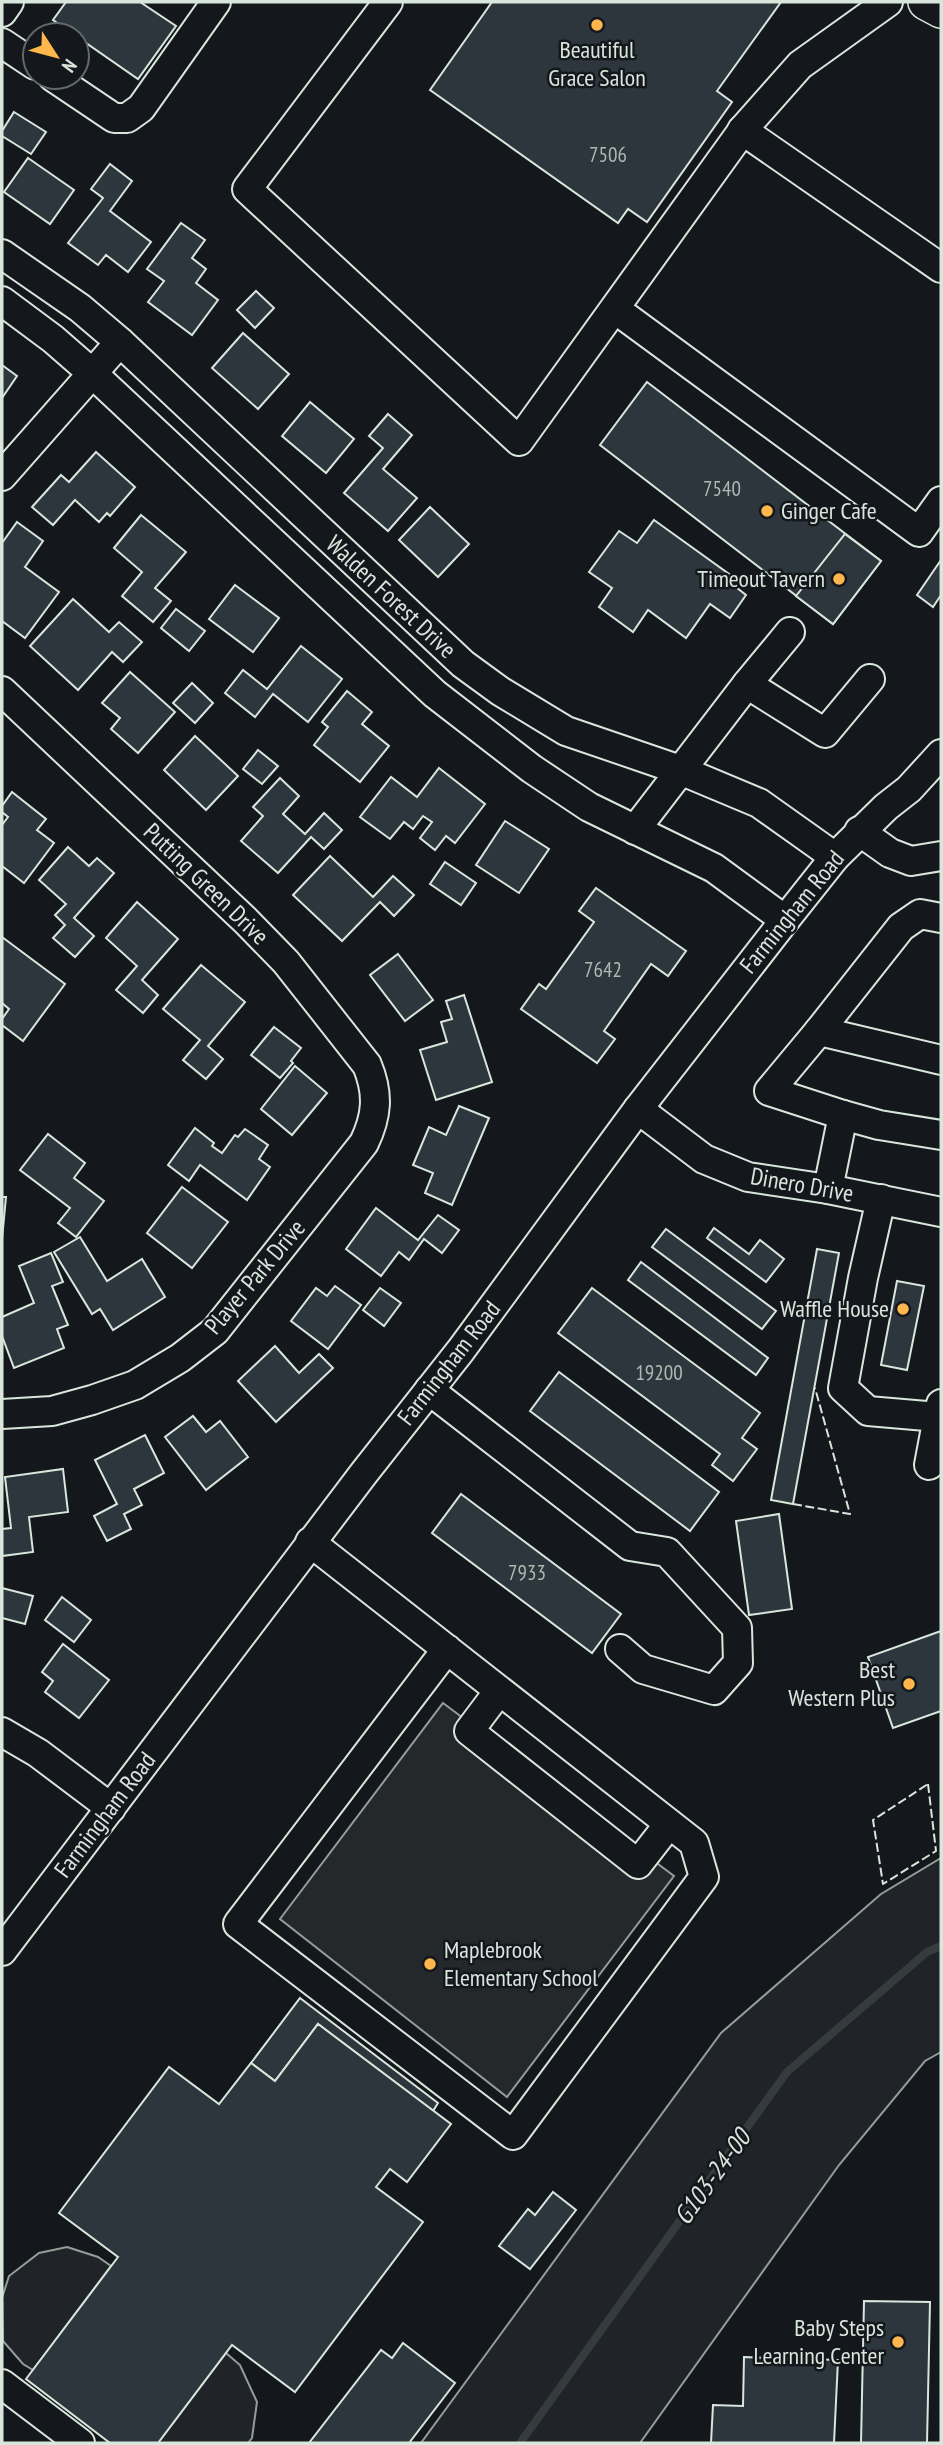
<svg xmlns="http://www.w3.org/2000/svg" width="943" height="2445" viewBox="0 0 943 2445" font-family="'PT Sans Narrow',sans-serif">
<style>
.green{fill:#202428;stroke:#939e99;stroke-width:2}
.parking{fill:#24282b;stroke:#939e99;stroke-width:2}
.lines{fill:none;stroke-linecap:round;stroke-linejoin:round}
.stream{stroke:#363b3e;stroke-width:8}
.building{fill:#2c363c;stroke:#d8e6dc;stroke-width:2}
.minor-casing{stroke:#d8e6dc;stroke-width:32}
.major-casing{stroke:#d8e6dc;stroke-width:38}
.minor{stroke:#14181c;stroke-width:28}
.major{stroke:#14181c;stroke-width:35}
.fence{stroke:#d8e6dc;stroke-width:2;stroke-dasharray:9 3.5;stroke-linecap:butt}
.poi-dot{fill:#ffb74d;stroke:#14181c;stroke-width:2.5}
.labels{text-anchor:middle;stroke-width:5;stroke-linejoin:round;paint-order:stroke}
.number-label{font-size:21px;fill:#adbab4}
.poi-label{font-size:24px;fill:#d8e6dc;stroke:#14181c;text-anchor:end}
.street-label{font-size:24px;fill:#d8e6dc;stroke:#14181c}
.water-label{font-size:26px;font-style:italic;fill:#d8e6dc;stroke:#14181c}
</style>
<rect width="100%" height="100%" fill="#14181c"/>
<!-- green -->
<g class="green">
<path d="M941 1858V2052L925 2061 839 2165 640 2443H421L721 2033 881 1894Z"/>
<path d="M67 2247 98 2257 111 2266 33 2370 23 2364 3 2341 2 2298 9 2276 39 2253Z"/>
<path d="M226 2353 240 2365 257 2402 252 2438 248 2443H158Z"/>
</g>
<!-- parking -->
<path class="parking" d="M443 1703 674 1876 507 2097 280 1919Z"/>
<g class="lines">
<!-- stream -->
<path class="stream" d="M520 2443 787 2072 927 1952 941 1946"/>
</g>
<!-- building -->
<g class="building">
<path d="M66 2H140L176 26 138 79 53 20Z"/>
<path d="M492 2H781L717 91 732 102 647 222 628 209 618 223 430 90Z"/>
<path d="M14 112 46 132 31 154 2 136V131Z"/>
<path d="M28 158 74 190 50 224 4 192Z"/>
<path d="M110 164 132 181 110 211 151 242 128 272 106 255 98 265 68 243 103 198 91 189Z"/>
<path d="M181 223 205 240 192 258 206 269 196 283 218 300 192 335 148 302 164 281 147 269Z"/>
<path d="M256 291 274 308 255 328 237 310Z"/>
<path d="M243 333 289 374 258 409 212 368Z"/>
<path d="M2 365 17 376 2 398Z"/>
<path d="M647 382 881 561 833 624 600 445Z"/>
<path d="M310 402 354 439 326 473 282 436Z"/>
<path d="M388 414 412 435 383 469 417 498 388 531 344 493 383 448 369 436Z"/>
<path d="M96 452 135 487 110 516 107 513 99 522 75 500 53 525 32 507 61 475 69 482Z"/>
<path d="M430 507 469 544 438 577 399 540Z"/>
<path d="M141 515 186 552 155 588 171 601 153 622 122 596 142 572 114 548Z"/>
<path d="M654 520 736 579 732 584 746 595 730 618 710 604 686 638 648 610 633 632 599 607 612 588 589 572 619 531 637 543Z"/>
<path d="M17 522 43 541 25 567 59 592 25 638 2 621V543Z"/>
<path d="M845 534 881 561 833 624 796 596Z"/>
<path d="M941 560V595L933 607 917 595Z"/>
<path d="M235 585 279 618 253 652 209 619Z"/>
<path d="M73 599 109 632 119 622 142 642 123 662 112 652 78 690 30 646Z"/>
<path d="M176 609 205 631 189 651 161 628Z"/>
<path d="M301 646 342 679 308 722 273 694 255 717 225 693 243 670 267 689Z"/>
<path d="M130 672 175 712 138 753 111 729 120 718 102 703Z"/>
<path d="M192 683 213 703 195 723 173 703Z"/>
<path d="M347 691 372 712 362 724 389 746 360 782 314 745 328 727 322 722Z"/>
<path d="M195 736 238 776 206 810 164 770Z"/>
<path d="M258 750 278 766 262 784 243 769Z"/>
<path d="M439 768 485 804 455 843 446 836 435 850 420 838 432 822 423 816 413 829 404 822 390 839 360 817 391 777 417 797Z"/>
<path d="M280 778 299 796 283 814 305 834 324 813 342 830 324 849 311 837 278 873 241 841 263 816 253 807Z"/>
<path d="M12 792 46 819 37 830 54 843 24 883 2 866V825L8 817 2 812V806Z"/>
<path d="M505 821 549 849 519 893 476 865Z"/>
<path d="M68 847 89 866 97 858 114 873 74 918 94 936 75 957 53 938 65 925 55 915 66 904 39 880Z"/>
<path d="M330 856 373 897 393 876 414 895 394 916 380 902 342 941 293 895Z"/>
<path d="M445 862 476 883 461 905 430 884Z"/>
<path d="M596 888 686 951 668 976 651 964 604 1031 615 1039 597 1063 521 1009 539 984 546 989 594 922 579 911Z"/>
<path d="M137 902 178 939 142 980 158 995 143 1013 116 990 137 966 106 938Z"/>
<path d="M2 937 65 984 23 1041 2 1025V1019L9 1009 2 1003Z"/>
<path d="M398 954 433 1000 405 1021 370 975Z"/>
<path d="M201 965 245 1002 208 1046 223 1059 206 1079 183 1060 200 1040 163 1009Z"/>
<path d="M464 995 492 1082 436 1100 420 1050 447 1042 441 1022 452 1019 446 1001Z"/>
<path d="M274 1027 301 1048 291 1061 293 1063 280 1078 251 1055Z"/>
<path d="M295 1066 327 1093 292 1135 261 1109Z"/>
<path d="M459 1106 489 1118 452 1205 425 1193 433 1173 413 1165 429 1127 446 1135Z"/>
<path d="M195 1128 214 1143 212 1146 222 1153 235 1135 238 1137 245 1129 268 1145 259 1159 270 1167 247 1200 200 1165 189 1181 168 1165Z"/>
<path d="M48 1134 85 1163 74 1178 104 1201 76 1237 58 1223 70 1208 20 1170Z"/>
<path d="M182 1187 228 1222 192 1268 147 1233Z"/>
<path d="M2 1197H6L2 1239Z"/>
<path d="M376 1208 418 1240 438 1215 459 1230 442 1253 424 1239 409 1260 399 1252 381 1276 346 1249Z"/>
<path d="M714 1228 749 1254 760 1240 784 1259 766 1282 707 1238Z"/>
<path d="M666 1229 776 1311 762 1329 652 1247Z"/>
<path d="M80 1237 107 1281 142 1259 165 1297 113 1330 100 1309 92 1314 54 1252Z"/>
<path d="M817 1249 839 1253 793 1504 771 1500Z"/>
<path d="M51 1253 63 1282 52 1286 68 1325 57 1329 64 1348 14 1368 2 1336V1317L34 1303 19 1266Z"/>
<path d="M641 1262 768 1358 756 1375 628 1280Z"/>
<path d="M897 1281 924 1286 907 1370 881 1365Z"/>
<path d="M335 1286 361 1305 328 1349 291 1321 316 1288 327 1296Z"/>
<path d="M380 1288 401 1303 384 1326 363 1310Z"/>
<path d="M592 1288 760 1413 742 1438 757 1449 733 1481 712 1465 720 1454 558 1333Z"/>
<path d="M275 1346 299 1373 319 1354 333 1368 276 1422 238 1381Z"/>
<path d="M559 1372 719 1492 690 1531 530 1411Z"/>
<path d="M193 1416 206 1432 220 1421 248 1457 206 1490 165 1437Z"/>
<path d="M145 1435 164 1473 134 1489 142 1505 124 1514 131 1529 107 1541 94 1516 117 1504 95 1460Z"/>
<path d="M63 1469 68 1512 29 1517 33 1552 2 1556V1529L11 1528 5 1477Z"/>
<path d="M461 1494 621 1614 592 1653 432 1533Z"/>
<path d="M779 1514 792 1609 749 1615 736 1521Z"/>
<path d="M2 1588 33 1596 25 1624 2 1618Z"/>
<path d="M62 1597 91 1620 74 1642 45 1620Z"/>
<path d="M941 1631V1711L893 1728 868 1657Z"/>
<path d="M63 1644 109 1680 79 1718 45 1692 53 1681 42 1672Z"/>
<path d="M300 1998 438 2103 433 2111 318 2024 275 2081 251 2063Z"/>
<path d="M318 2024 451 2124 407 2182 390 2169 376 2187 423 2222 295 2392 232 2345 158 2443H110L26 2379 118 2257 59 2213 169 2067 219 2104 251 2063 275 2081Z"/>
<path d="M553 2192 576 2210 530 2269 499 2246 528 2209 535 2215Z"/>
<path d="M864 2301 930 2302 927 2443H861Z"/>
<path d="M403 2343 455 2383 409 2443H309L381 2350 392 2358Z"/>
<path d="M744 2357 838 2360 834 2443H711L713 2405 743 2406Z"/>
</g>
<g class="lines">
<defs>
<g id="minor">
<path d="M388 2 247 189 519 441 745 127 800 65 888 2"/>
<path d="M2 12 9 2"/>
<path d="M2 43 35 65"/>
<path d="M53 77 114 118H127L141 108 216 2"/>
<path d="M742 130 941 268"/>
<path d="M2 254 80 308 120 342 463 664 500 691 566 731 680 770 759 803 835 857"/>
<path d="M2 301 53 339 92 373 435 694 532 769 589 807 714 868 785 920"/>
<path d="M615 309 919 532 941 501"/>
<path d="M2 476 120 342"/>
<path d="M747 684 825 733 870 679"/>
<path d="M2 691 245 920 286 962 367 1065C379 1094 377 1116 364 1143L215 1331 180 1358 135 1385 92 1400 52 1411 2 1414"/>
<path d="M635 830 747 684 790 632"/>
<path d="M859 831 890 853 911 861 941 856"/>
<path d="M941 918 920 914 901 927 819 1031 769 1091 843 1115 879 1125 941 1135"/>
<path d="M819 1031 941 1060"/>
<path d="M638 1109 704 1159 748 1177 828 1189 941 1212"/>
<path d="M828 1189 843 1115"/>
<path d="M881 1199 863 1278 843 1388 868 1411 938 1417 941 1404"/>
<path d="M429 1390 630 1546 667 1552 737 1628 738 1663 714 1690 643 1669 620 1649"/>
<path d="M929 1465 938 1417"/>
<path d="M310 1542 694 1843 704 1877 513 2135 238 1924 447 1649"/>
<path d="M499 1691 469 1731 638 1864 669 1824"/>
<path d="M2 1732 38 1753 111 1808"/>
<path d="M2 1951 364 1473 461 1350 638 1109 785 920 835 857 886 807 909 789 941 754"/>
<path d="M2 2384 80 2443"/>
</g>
<path id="major" d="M926 2 941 10"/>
</defs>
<!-- minor casing -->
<use href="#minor" class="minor-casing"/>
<!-- major casing -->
<use href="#major" class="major-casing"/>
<!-- minor -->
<use href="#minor" class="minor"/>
<!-- major -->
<use href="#major" class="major"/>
<!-- fence -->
<g class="fence">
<path d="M793 1504 850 1514 815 1388"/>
<path d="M928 1784 936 1851 883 1884 873 1820Z"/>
</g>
</g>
<!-- markers -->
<g class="poi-dot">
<circle cx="597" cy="25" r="7"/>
<circle cx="767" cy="511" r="7"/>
<circle cx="839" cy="579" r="7"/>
<circle cx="903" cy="1309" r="7"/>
<circle cx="909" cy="1684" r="7"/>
<circle cx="430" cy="1964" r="7"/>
<circle cx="898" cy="2342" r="7"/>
</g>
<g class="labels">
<!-- number labels -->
<g class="number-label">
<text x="608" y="162">7506</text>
<text x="722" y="496">7540</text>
<text x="603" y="977">7642</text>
<text x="659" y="1380">19200</text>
<text x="527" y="1580">7933</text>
</g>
<!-- poi labels -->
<g class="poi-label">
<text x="597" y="58" text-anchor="middle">Beautiful<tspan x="597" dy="28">Grace Salon</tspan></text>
<text x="781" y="519" text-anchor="start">Ginger Cafe</text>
<text x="825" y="587">Timeout Tavern</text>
<text x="889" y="1317">Waffle House</text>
<text x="895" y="1678">Best<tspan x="895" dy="28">Western Plus</tspan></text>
<text x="444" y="1958" text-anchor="start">Maplebrook<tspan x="444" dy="28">Elementary School</tspan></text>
<text x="884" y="2336">Baby Steps<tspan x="884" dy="28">Learning Center</tspan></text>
</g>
<!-- street labels -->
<g class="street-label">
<text transform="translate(391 597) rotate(43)" y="8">Walden Forest Drive</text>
<text transform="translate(206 884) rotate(44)" y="8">Putting Green Drive</text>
<text transform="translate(792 912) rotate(-51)" y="8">Farmingham Road</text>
<text transform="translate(802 1185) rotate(10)" y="8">Dinero Drive</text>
<text transform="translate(255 1277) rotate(-50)" y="8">Player Park Drive</text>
<text transform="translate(449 1363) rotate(-52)" y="8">Farmingham Road</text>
<text transform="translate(105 1815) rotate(-53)" y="8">Farmingham Road</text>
</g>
<!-- water labels -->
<g class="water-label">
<text transform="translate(712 2177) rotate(-54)" y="9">G103-24-00</text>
</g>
</g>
<!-- border -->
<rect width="943" height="2445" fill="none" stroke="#d8e6dc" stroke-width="7"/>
<!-- north arrow -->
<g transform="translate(56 56) rotate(126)"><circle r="33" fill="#14181c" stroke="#626a69" stroke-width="2"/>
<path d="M0-5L12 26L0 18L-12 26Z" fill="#ffb74d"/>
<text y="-10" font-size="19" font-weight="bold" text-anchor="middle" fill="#d8e6dc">N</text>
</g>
</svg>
